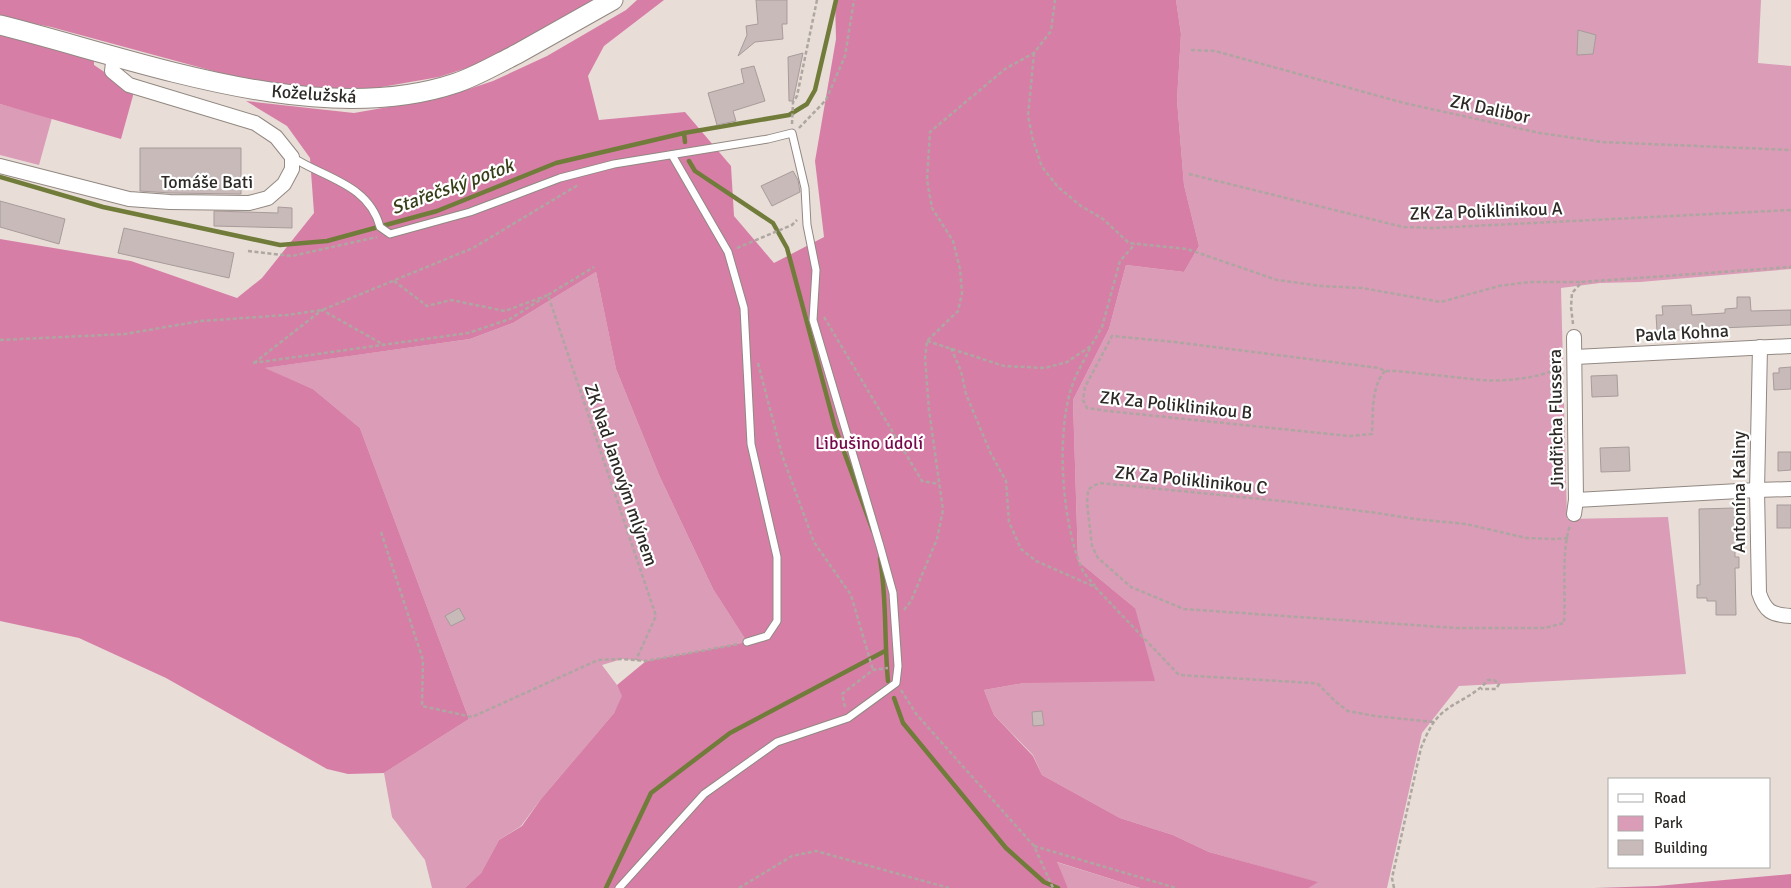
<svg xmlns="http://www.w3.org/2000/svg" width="1791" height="888" viewBox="0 0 1791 888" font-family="Signika,sans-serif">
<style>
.green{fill:#da9cb7}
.forest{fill:#d77ea7}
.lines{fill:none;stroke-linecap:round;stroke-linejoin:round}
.stream{stroke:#717c3b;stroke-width:4.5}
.building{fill:#c7bab9;stroke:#a89b9a}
.service-casing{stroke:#928882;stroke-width:9}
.minor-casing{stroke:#928882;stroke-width:16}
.secondary-casing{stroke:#928882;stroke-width:21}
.path{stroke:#aea6a1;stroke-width:2.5;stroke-dasharray:4 2.5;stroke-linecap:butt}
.service{stroke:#fff;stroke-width:7}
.minor{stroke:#fff;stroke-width:14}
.secondary{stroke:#fff;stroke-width:19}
.labels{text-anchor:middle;stroke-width:4.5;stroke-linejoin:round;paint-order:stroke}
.street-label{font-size:18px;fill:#2d2926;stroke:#fff}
.park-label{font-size:18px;fill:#77084b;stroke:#fff}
.water-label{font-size:19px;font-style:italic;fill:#373f18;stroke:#fff}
</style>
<rect width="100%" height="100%" fill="#e8ded7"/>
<!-- green -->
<g class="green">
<path d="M1176 0H1761L1758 63 1791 66V269L1640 282 1600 283 1561 288 1567 519 1668 517 1686 674 1459 686 1422 733 1387 888H1309L1317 882 1209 852 1173 835 1120 818 1042 775 1033 755 994 715 984 690 1024 683 1135 608 1078 561 1073 400 1109 329 1126 265 1184 272 1199 246 1184 185 1177 100 1181 34Z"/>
<path d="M0 104 52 118 39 165 0 155Z"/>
<path d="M596 272 616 369 659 475 713 589 747 642 646 661 622 659 602 665 617 685 623 696 614 713 541 799 521 826 499 840 481 873 465 888H432L425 860 392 817 384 773 469 719 360 428 313 389 264 368 470 339 513 323Z"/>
<path d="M1056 862 1140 888H1068Z"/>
</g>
<!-- forest -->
<g class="forest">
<path d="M0 0H601L485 62 439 77 353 92 250 81 51 27 0 17Z"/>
<path d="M637 0H664L604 46 588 76 599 120 685 112 731 166 734 216 774 263 824 237 815 161 836 39 835 0H1176L1181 34 1177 100 1184 185 1199 246 1184 272 1126 265 1109 329 1073 400 1078 561 1135 608 1155 681 1024 683 984 690 994 715 1033 756 1042 775 1120 818 1173 835 1209 852 1318 882 1309 888H1140L1057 862 1068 888H465L481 873 499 840 522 826 541 799 614 713 622 696 617 685 646 661 747 642 713 589 659 475 616 369 596 272 513 323 470 339 265 368 313 389 360 428 469 719 384 773 348 774 327 769 166 678 79 638 0 621V239L131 261 237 298 262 278 314 213 310 158 287 126 246 101 354 113 445 97 493 81 547 56 626 10Z"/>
<path d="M0 33 94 59V65L134 92 121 139 0 104Z"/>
<path d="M1791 874V888H1594L1657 886Z"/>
</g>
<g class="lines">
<!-- stream -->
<g class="stream">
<path d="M684 133 685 142"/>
<path d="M689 161 695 171 773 223 787 248 835 427 873 531"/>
<path d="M0 177 103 207 280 245 327 241 437 211 556 163 684 133 789 115 807 104 815 90 836 0"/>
<path d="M880 558C887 599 884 640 888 681"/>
<path d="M894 698 903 723 1006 848 1044 882 1058 888"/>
<path d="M606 888 651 793 730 733 885 651"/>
</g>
</g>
<!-- building -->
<g class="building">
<path d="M756 0H787V24H782L783 39 755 42 738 56 747 35 746 26 758 24Z"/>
<path d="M1578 30 1596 35 1593 54 1577 55Z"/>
<path d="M803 53 793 101H789L788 57Z"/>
<path d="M754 66 765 101 733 111 736 121 717 125 708 93 744 83 741 69Z"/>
<path d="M140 148H241V194L170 193 140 191Z"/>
<path d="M793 171 798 180 800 192 772 206 761 186Z"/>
<path d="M0 201 65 219 59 244 0 227Z"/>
<path d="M278 207 292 208V228L214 226V211L278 213Z"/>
<path d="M124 228 234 253 229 278 118 253Z"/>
<path d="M1737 297H1750L1751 311 1791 310V325L1697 329V334L1682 335 1681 330 1657 331 1656 315H1663L1662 306 1691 305 1692 315 1725 313V309L1737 308Z"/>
<path d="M1791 367V389L1774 390 1773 373H1779V368Z"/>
<path d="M1617 375 1618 396 1592 397 1591 376Z"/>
<path d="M1629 447 1630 471 1601 472 1600 448Z"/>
<path d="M1778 452H1791V470L1778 471Z"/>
<rect x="1777" y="505" width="14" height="23"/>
<path d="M1735 508V557H1739V568H1735L1736 615H1716V601H1707V598H1697V585H1700L1699 509Z"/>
<path d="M459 608 465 619 451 626 445 616Z"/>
<path d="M1042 711 1044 725 1033 726 1032 712Z"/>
</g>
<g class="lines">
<defs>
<g id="service">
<path d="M672 155 728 252 744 308 751 444 777 557V621L767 636 747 642"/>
<path d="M292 157C324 178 369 184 380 227L390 234 470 212 560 178 614 164 768 139 792 133 805 188 807 225 816 270 813 320 880 546 893 593 898 666 896 683 848 718 777 742 704 794 619 888"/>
</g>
<g id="minor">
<path d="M0 166 129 199 170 202 249 203 268 198 284 184 292 169V157L276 137 255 123 129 85 112 71 114 55"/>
<path d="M1574 337 1576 500 1757 490 1791 489"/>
<path d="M1760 347 1757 490 1759 593C1765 611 1771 615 1791 616"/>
<path d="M1575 357 1791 346"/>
<path d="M1574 514 1576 500"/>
</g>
<path id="secondary" d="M0 25C136 59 317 130 456 83 477 76 497 64 517 54 549 36 581 18 613 0"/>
</defs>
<!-- service casing -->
<use href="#service" class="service-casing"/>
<!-- minor casing -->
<use href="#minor" class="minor-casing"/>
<!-- secondary casing -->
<use href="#secondary" class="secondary-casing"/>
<!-- path -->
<g class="path">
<path d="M1191 50 1215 51 1404 103 1540 133 1602 142 1791 150"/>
<path d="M1034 53 1028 116 1033 140 1042 167 1058 187 1081 206 1103 219 1129 243 1187 249 1277 280 1321 286 1362 288 1441 302 1499 286 1529 282H1582"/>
<path d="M792 124 793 102 797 96 817 0"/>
<path d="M799 128 826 100 845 56 854 0"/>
<path d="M1189 174 1403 227 1433 228 1791 210"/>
<path d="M737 248 792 225 797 220"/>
<path d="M248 251 292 256 377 237"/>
<path d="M394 281 427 306 451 300 505 311 548 295 656 616 636 660"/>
<path d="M548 295 594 267"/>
<path d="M824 317 922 481 939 484"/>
<path d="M1573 324 1571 307 1572 293 1582 282 1791 267"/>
<path d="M0 340 125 334 201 321 287 315 322 310 473 248 578 185"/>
<path d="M927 341 1004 366 1045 368 1067 362 1091 346 1102 327 1120 261 1135 244"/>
<path d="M951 348 961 371 966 394 991 454 1006 481 1009 522 1021 549 1036 561 1095 587 1179 675 1312 683 1318 684 1336 702 1348 711 1375 716 1434 722"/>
<path d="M1090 348C1084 361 1075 375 1071 389 1056 437 1062 526 1083 571 1086 576 1091 581 1095 586"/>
<path d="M253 363 468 333 510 319 543 298"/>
<path d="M254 363 322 310 384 345"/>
<path d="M758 363 782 455 814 542 851 595 873 670"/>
<path d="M1385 371C1371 386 1373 415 1372 434L1349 436 1108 411 1087 408 1083 400 1085 387 1112 336 1175 342 1379 368 1385 371H1397L1481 380C1507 382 1537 378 1560 368"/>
<path d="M381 532 423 660 422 706 472 717 598 660 622 659 646 661 739 644"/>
<path d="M1568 538 1554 539 1526 538 1466 524 1415 519 1377 513 1291 502 1100 483 1093 486 1088 490 1087 503 1092 546 1098 558 1131 587 1184 609 1456 628H1545L1564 623C1566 594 1561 552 1570 525"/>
<path d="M904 610 911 601 937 539 943 510 929 410 925 358 927 341 958 311 962 293 960 269 953 241 932 208 927 180 930 132 1005 69 1034 53 1051 31 1055 0"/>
<path d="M901 690 917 715 1034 846 1053 888"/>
<path d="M845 707 842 694 873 670 888 668"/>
<path d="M1034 846 1176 888"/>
<path d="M739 888 792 856 816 851 949 888"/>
<path d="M1394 888 1392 878 1421 748C1426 736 1431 723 1441 714 1455 701 1475 696 1488 680H1494L1499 684 1496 689H1481"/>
</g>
<!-- service -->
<use href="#service" class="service"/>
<!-- minor -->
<use href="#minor" class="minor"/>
<!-- secondary -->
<use href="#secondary" class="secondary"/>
</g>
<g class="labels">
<!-- street labels -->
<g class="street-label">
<text transform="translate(314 94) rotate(4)" y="6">Koželužská</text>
<text transform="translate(1490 109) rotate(12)" y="6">ZK Dalibor</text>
<text x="207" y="188">Tomáše Bati</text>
<text transform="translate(1486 211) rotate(-2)" y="6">ZK Za Poliklinikou A</text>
<text transform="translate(1682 333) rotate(-3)" y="6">Pavla Kohna</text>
<text transform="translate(1176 405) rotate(6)" y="6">ZK Za Poliklinikou B</text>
<text transform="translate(1556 419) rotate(-91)" y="6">Jindřicha Flussera</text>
<text transform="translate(621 475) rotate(71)" y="6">ZK Nad Janovým mlýnem</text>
<text transform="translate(1191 480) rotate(6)" y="6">ZK Za Poliklinikou C</text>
<text transform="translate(1739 492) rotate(-90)" y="6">Antonína Kaliny</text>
</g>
<!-- park labels -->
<g class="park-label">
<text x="869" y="449">Libušino údolí</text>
</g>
<!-- water labels -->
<g class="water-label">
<text transform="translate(452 186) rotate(-20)" y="7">Stařečský potok</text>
</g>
</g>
<!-- legend -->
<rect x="1608" y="778" width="162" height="90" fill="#ffffff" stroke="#aba9a8"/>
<rect x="1618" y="794" width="25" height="8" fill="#ffffff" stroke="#aba9a8"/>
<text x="1654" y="803" font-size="15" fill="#2d2926">Road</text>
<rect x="1618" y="816" width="25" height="15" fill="#da9cb7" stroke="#aba9a8"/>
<text x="1654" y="828" font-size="15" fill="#2d2926">Park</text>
<rect x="1618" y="840" width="25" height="15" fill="#c7bab9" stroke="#aba9a8"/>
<text x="1654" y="853" font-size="15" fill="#2d2926">Building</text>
</svg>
